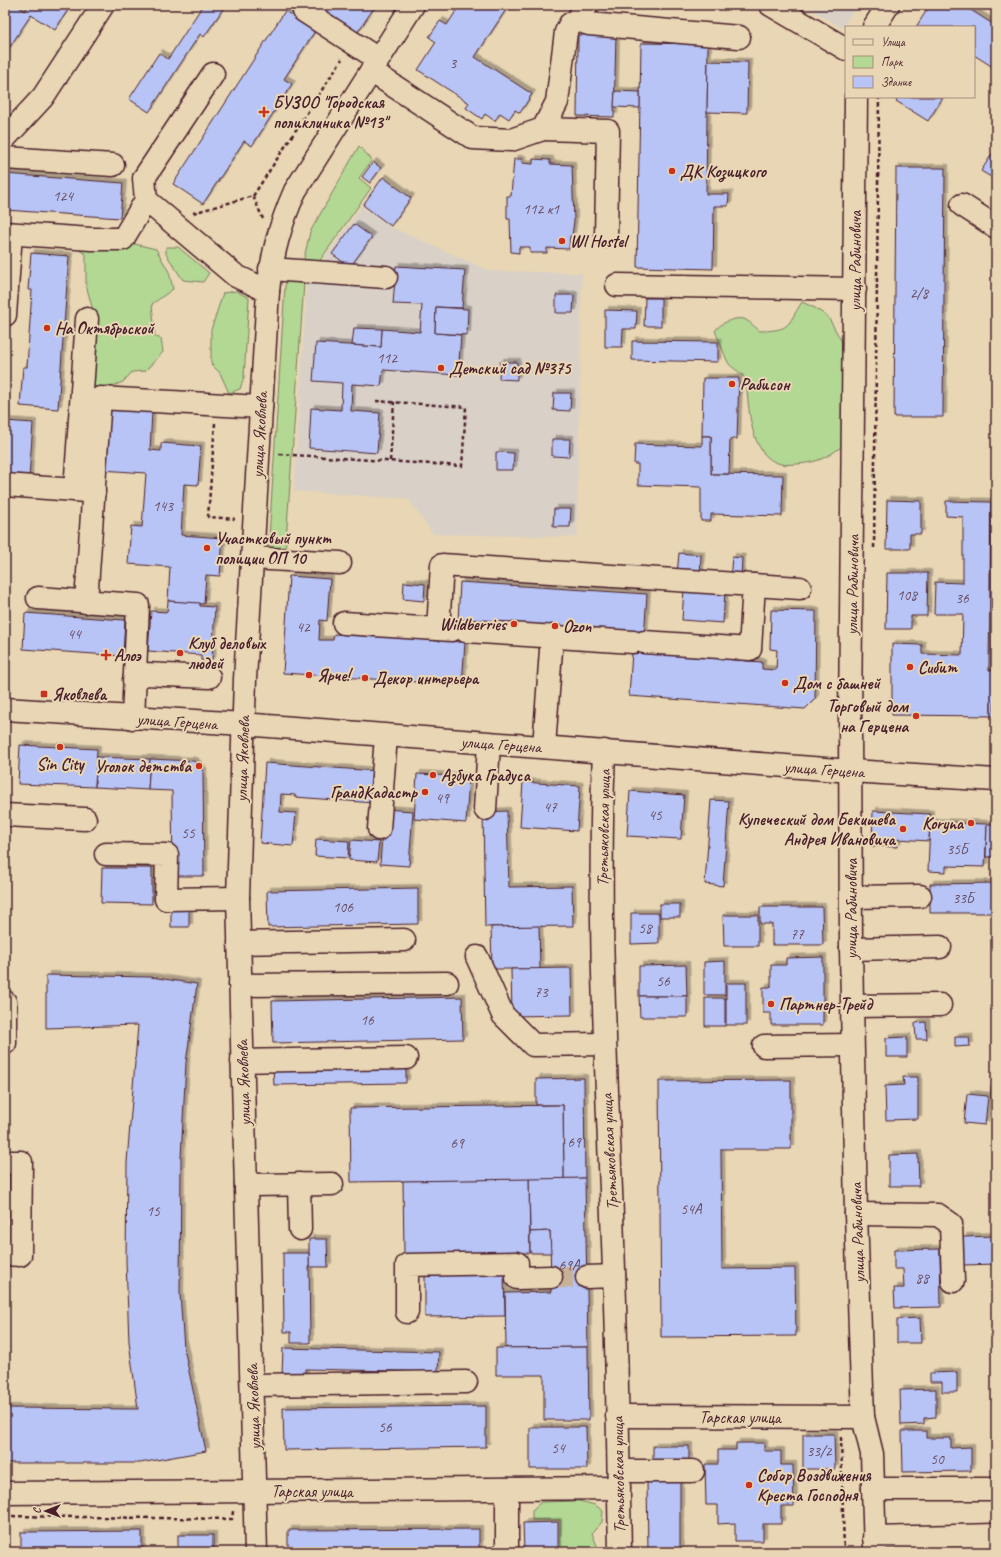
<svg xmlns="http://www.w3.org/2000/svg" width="1001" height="1557" viewBox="0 0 1001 1557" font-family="Caveat,sans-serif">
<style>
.built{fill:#d9d1c8}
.green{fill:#b2d894;stroke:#7e7c60}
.building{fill:#b7c4f5;stroke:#4a1f2b;filter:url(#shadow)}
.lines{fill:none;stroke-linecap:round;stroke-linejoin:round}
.minor-tunnel{stroke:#c8b199;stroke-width:22;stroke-dasharray:22 11;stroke-linecap:butt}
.minor-casing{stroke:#4a1f2b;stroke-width:25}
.major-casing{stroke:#4a1f2b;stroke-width:25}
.path{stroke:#4a1f2b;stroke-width:2.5;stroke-dasharray:4 3;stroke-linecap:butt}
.minor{stroke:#e8d6b4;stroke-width:22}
.major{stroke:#e8d6b4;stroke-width:22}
.poi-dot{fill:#c8321e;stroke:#e8d6b4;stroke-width:1.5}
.labels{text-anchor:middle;stroke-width:4;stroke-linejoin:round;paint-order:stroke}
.number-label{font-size:15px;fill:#65485e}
.poi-label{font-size:17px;font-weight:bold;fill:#4a1f2b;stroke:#e8d6b4;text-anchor:start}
.street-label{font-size:17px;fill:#4a1f2b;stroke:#e8d6b4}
</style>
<defs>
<filter id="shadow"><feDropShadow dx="3.5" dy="-3.5" stdDeviation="0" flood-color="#0004"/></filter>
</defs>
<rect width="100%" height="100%" fill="#e8d6b4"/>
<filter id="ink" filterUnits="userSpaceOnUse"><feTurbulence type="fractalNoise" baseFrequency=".025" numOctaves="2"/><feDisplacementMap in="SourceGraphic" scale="8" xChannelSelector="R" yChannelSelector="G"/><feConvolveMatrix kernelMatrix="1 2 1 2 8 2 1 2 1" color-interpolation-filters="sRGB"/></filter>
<g filter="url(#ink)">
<!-- built -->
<g class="built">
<path d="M804 5H857L842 28Z"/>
<path d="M362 206 391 227 490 271 582 273 577 537 433 534 408 499 294 491 307 282Z"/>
</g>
<!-- green -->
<g class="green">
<path d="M359 146 372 160 359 178 371 188 304 283 285 555 268 554 285 286 289 273 303 263 310 232Z"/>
<path d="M120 227 135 244 156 249 169 272 173 289 152 304 155 336 161 339 163 352 145 371 132 372 123 382 97 392 91 404 89 340 93 310 86 285V254L42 230Z"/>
<path d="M166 247H178L209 273 203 282 183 280 166 254Z"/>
<path d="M236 291 249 298 244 377 240 389 229 393 220 373 211 364V330L223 293Z"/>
<path d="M802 302 815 308 828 317 842 342 841 447C827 458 815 463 797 464 792 464 786 465 781 464 749 457 749 406 746 380 740 371 736 371 729 364 727 362 718 337 715 331 720 323 734 317 744 319 749 321 756 328 760 331 791 330 786 327 802 302Z"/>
<path d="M579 1501 595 1505 603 1511 602 1522 592 1533 597 1546V1552H560V1520H532V1510L541 1502Z"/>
</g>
<!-- building -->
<g class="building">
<path d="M5 5H16L25 11 29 5H71L55 30 31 15 5 54Z"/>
<path d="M203 5H216L223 9 204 37 200 34 149 112 129 99 159 53 168 59Z"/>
<path d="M324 5H376L355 36 319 13Z"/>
<path d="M460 5H509L475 57 532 94 520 113 515 110 509 119 500 113 495 121 485 114 482 119 466 108 469 103 418 70 436 42 429 37 440 21 447 25Z"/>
<path d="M930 5H963L996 26V69L974 55V27H916Z"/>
<path d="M285 11 315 31 284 79 292 84 252 146 244 141 203 204 173 184Z"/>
<path d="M578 35H616L614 117 577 116Z"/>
<path d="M641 43 708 44 706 194H729L728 206H714L713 269 637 267Z"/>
<path d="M708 61 748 62 747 113 707 112Z"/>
<path d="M615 91 640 92V108L614 107Z"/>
<path d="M898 97H943L928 121 896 101Z"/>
<path d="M992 154 996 156V180L981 171Z"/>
<path d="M514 159H522V163L533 164V159L550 160V164L572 165 574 221 572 236H570L569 249 547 248V253H530V247H519V253L511 252 510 219H507V196H511Z"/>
<path d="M373 162 381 168 370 183 362 177Z"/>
<path d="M896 168H945L943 417H894Z"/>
<path d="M5 174 123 183 120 218 5 210Z"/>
<path d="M383 177 411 198 391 226 363 205Z"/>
<path d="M354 224 372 237 350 267 332 254Z"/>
<path d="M31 253 69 256 58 409 20 406 23 367H27L32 290H28Z"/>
<path d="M396 266 465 270 462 308 436 307 435 333 461 335 458 375 383 370 381 386 352 384 351 411 380 413 377 453 309 448 311 408 341 410 342 383 313 381 316 343 381 347 382 329 420 332 422 305 393 304Z"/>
<path d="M556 295H574L573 313H556Z"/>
<path d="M645 298H661V326H644Z"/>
<path d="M436 307 468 309 467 335 435 333Z"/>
<path d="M605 310 637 311 636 329H623L622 347H605Z"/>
<path d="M354 328 382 329 381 347 352 345Z"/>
<path d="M632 341 718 342V362L632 360Z"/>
<path d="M500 362H517V380L499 379Z"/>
<path d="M703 378H739L737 439H730L729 474H711V436H702Z"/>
<path d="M554 393H571L570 411 553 410Z"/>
<path d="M109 409 152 412 150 450 161 451V443L201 446 198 485 184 484 181 535 223 538 220 576 206 575 204 604 168 601 170 567 128 564 131 526 142 527 146 473 102 470Z"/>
<path d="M5 421 33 423 29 479 5 477Z"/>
<path d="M702 436H711V474L783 475 782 516 711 514V521H701V487L638 485V464H634L635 444 702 446Z"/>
<path d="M552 439H570L569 457 552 456Z"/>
<path d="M496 452 514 453 513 470H496Z"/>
<path d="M887 500 921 501V534H910V549H886Z"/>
<path d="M946 501 991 502 989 670H995L994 716 892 715V644L922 645V654L962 655 963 614H934L935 582 963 583V517L946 516Z"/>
<path d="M554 509H571L570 527H553Z"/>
<path d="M679 553 701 555 700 576 677 575Z"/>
<path d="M732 557 742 558 741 580 730 579Z"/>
<path d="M887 573H928L927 616H911V629H886Z"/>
<path d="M289 576 330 579 327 621 320 620 319 640H333L334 634 465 642 462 685 283 673Z"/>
<path d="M404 582 425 584 424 601 403 599Z"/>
<path d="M460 582 647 594 643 653 466 621 465 642H457Z"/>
<path d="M684 588 725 591 723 623 682 620Z"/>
<path d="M168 601 200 603V606L215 607 212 661 201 660V655L148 651 151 611 167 612Z"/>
<path d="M771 610 816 611 815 699 805 709 629 696 632 652 762 662V669L776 670 777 650 770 649Z"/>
<path d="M25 613 125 620 123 656 23 649Z"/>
<path d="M20 745 97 749 95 787 18 784Z"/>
<path d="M97 757 150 759 148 790 95 787Z"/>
<path d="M150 759 194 761 203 771 204 876H173L172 791 148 790Z"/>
<path d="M265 763 376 771 374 803 295 797V795L281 794 280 812 296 813 293 846 260 843Z"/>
<path d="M417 774 469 777 466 823 414 819Z"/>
<path d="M523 782 580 786 577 831 520 827Z"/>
<path d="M630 791 684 795 681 839 627 836Z"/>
<path d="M711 800 729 801 723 886 705 884Z"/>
<path d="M384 809 413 811 409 866 380 864Z"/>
<path d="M507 811 509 887 572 886 573 926 485 927 483 812Z"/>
<path d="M873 811 930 814 929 841 898 839 897 847 872 846Z"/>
<path d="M930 822 987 824 985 867 946 866V872L928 871Z"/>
<path d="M987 824H996V857H986Z"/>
<path d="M316 839 349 841 348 858 315 856Z"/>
<path d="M351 840 379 842 377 862 349 860Z"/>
<path d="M102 868H152V904L101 903Z"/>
<path d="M996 883V913H930V884Z"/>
<path d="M418 888V924L268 927 267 891Z"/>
<rect x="660" y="904" width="20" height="13"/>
<path d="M760 907H822L823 945H772V924H760Z"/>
<rect x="171" y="909" width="18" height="18"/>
<path d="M631 913H659V943L631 944Z"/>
<path d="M723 915H758V946H724Z"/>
<path d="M539 926 540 969H492L491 927Z"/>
<path d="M823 957V1025H771V1013H763V987H771V965H786V958Z"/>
<path d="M725 961V995H704V962Z"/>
<path d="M686 965 687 996H639V966Z"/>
<path d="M571 968 572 1015 512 1016 511 969Z"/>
<path d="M46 975 151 977 197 984 186 1063 181 1158 180 1294 184 1348 206 1451 140 1463H5V1408L138 1409 129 1342 126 1261 127 1162 138 1025 46 1028Z"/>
<rect x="726" y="983" width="20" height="42"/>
<path d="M639 996H687V1017H640Z"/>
<path d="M462 997 463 1039 273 1043 272 1001Z"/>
<rect x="705" y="998" width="20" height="28"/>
<path d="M926 1022 927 1039H916L915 1023Z"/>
<path d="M907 1037V1057H886V1038Z"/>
<path d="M955 1037H969L970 1046 955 1047Z"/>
<path d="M406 1066V1083L274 1085 273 1068Z"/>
<path d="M903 1077H918V1119L886 1120 885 1086 904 1085Z"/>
<path d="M584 1078 585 1178 564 1179 563 1105H536V1079Z"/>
<path d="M791 1080V1149H721L722 1269 795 1268 796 1336 661 1337 659 1081Z"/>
<path d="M991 1086H996V1143H992Z"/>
<path d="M967 1094 988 1096 985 1125 964 1123Z"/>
<path d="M563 1105 564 1179 351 1182 350 1108Z"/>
<path d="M918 1154 919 1186H889V1155Z"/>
<path d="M585 1178 588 1347 506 1348 505 1293 551 1292 550 1231 530 1232 529 1179Z"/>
<path d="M529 1179 530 1253 404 1255 403 1181Z"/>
<path d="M550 1231 551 1253H530V1232Z"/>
<path d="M996 1236V1264L963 1265V1237Z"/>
<path d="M309 1239H327L328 1267H309Z"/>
<path d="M940 1249 941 1307 895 1308 894 1288H904L903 1269H894V1250Z"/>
<path d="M283 1253H309L310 1343H291V1332H284Z"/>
<path d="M504 1273 505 1316 425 1317V1274Z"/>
<path d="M920 1318 921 1343H897V1319Z"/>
<path d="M588 1347 589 1420H544V1375H496V1348Z"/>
<path d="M283 1348 439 1352 438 1372 305 1369V1376H282Z"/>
<path d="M957 1372V1392H942V1382H930V1373Z"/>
<path d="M936 1389V1417L924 1418V1424L901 1425 900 1390Z"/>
<path d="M486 1406V1447L284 1450 283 1408Z"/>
<path d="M530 1427H586L587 1469H530Z"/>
<path d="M902 1431H926V1438H951V1448L971 1447V1471L903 1472Z"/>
<path d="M803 1434H834L835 1469H803Z"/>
<path d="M736 1443H764V1451H781V1465H793L794 1506H781V1524H763V1541H735V1523L718 1524V1505H706L705 1464H718V1450H736Z"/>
<rect x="653" y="1446" width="36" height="15"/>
<path d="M647 1480H680V1552H648Z"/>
<path d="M558 1522V1552H524L523 1523Z"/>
<path d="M479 1529V1552H288V1530Z"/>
<path d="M142 1531V1552H21V1532Z"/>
<rect x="178" y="1535" width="35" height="17"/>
</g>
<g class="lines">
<!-- minor-tunnel -->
<path class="minor-tunnel" d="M551 1277H587"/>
<defs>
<g id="minor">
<path d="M308 5 304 11 378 59"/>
<path d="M771 5 846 49"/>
<path d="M577 20 589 24 739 37"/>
<path d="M874 27 888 5"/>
<path d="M371 71 473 138 511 140 543 129 557 102 566 32 570 24 577 20 587 5"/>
<path d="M213 74 144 178 146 200 236 276 268 291"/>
<path d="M856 97 850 722 851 949 856 1214 863 1417 872 1454 875 1552"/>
<path d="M543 129 608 131 606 236"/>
<path d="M5 138 43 97 103 5"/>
<path d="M5 158 113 165"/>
<path d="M962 205 996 227"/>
<path d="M5 233 91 239H123L146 200"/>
<path d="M270 269 386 277"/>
<path d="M617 285 855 289"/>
<path d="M5 315 11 234"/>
<path d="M87 319 75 490 94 492"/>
<path d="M5 485 75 490"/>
<path d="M252 558 340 563"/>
<path d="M38 598 138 605 133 718"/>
<path d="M86 602 100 398 261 407"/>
<path d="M344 623 452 630"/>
<path d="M438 629 442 565 800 588"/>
<path d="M466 631 633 642"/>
<path d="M644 642 750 649 754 585"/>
<path d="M134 680 145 674 209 677"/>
<path d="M544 747 552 636"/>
<path d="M604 751C597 915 607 1078 613 1242 617 1345 618 1449 620 1552"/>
<path d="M485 809 489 744"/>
<path d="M5 815 85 819"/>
<path d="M379 829 386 736"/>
<path d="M106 854 167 855 166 899 238 898"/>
<path d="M851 897 920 896"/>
<path d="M239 943 404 940"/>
<path d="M851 949 940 947"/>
<path d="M477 957 503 1015 533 1045 604 1044"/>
<path d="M240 985 447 983"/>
<path d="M5 1002V1043"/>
<path d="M852 1006 940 1005"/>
<path d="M764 1046 852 1045"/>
<path d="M242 1061 406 1058"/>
<path d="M5 1162H21L20 1255 5 1254"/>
<path d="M299 1184 300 1229"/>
<path d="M246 1185 332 1184"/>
<path d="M856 1214 938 1215 951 1224 953 1281"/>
<path d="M587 1277 614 1276"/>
<path d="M407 1312V1265L517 1263V1278L551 1277"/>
<path d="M252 1385 466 1382"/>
<path d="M617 1416 863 1417"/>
<path d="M619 1471H693"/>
<path d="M507 1489V1552"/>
<path d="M873 1489H996"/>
<path d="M5 1493 619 1488"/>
<path d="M874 1538 996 1535"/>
<path d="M256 1552 238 898 245 679 268 291C272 254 280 225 295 191L413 5"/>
</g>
<path id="major" d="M5 709 243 724 851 771 996 780"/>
</defs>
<!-- minor casing -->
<use href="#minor" class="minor-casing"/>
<!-- major casing -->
<use href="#major" class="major-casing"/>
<!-- path -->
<g class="path">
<path d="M253 196 342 59"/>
<path d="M193 213 253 196 263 219"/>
<path d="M215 423 208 517 235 519"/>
<path d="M279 454 462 466 466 407 376 401"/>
<path d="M390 461 394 402"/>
<path d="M874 548 879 97"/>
<path d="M841 1437 844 1552"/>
<path d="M5 1516 232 1519 233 1511"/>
</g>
<!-- minor -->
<use href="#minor" class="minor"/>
<!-- major -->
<use href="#major" class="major"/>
</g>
</g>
<!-- markers -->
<g class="poi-dot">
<path d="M262 106h4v4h4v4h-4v4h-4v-4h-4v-4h4z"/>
<circle cx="672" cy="171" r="4"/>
<circle cx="562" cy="241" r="4"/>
<circle cx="47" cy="328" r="4"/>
<circle cx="441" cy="368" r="4"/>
<circle cx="732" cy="384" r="4"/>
<circle cx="207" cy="548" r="4"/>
<circle cx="514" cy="624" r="4"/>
<circle cx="555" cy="626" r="4"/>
<circle cx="180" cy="653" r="4"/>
<path d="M104 649h4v4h4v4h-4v4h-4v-4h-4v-4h4z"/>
<circle cx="910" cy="667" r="4"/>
<circle cx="309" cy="675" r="4"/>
<circle cx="365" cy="678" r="4"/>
<circle cx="785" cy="683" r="4"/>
<rect x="40" y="690" width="8" height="8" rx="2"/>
<circle cx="916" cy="716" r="4"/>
<circle cx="60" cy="747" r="4"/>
<circle cx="199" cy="766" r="4"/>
<circle cx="433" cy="775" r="4"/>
<circle cx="425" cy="792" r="4"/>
<circle cx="971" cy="823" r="4"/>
<circle cx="903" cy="829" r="4"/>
<circle cx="771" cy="1004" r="4"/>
<circle cx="749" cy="1485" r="4"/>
</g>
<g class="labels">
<!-- number labels -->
<g class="number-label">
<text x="453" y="68">3</text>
<text x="63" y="201">124</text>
<text x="541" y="214">112 к1</text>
<text x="919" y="298">2/8</text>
<text x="387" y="363">112</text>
<text x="163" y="511">143</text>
<text x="907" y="600">108</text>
<text x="962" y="603">36</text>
<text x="303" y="632">42</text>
<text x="74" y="639">44</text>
<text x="442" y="803">49</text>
<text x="550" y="812">47</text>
<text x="655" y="820">45</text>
<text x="188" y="838">55</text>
<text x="957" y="854">35Б</text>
<text x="963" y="903">33Б</text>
<text x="343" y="912">106</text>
<text x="645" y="933">58</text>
<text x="797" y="939">77</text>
<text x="663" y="986">56</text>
<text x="541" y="997">73</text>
<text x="367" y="1025">16</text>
<text x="574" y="1147">69</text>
<text x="457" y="1148">69</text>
<text x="691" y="1214">54А</text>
<text x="153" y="1216">15</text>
<text x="569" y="1270">69А</text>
<text x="922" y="1283">88</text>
<text x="385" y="1432">56</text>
<text x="558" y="1453">54</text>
<text x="819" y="1456">33/2</text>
<text x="937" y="1464">50</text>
</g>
<!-- poi labels -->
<g class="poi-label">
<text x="273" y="108">БУЗОО "Городская<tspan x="273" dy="20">поликлиника №13"</tspan></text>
<text x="680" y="177">ДК Козицкого</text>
<text x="570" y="247">Wl Hostel</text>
<text x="55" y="334">На Октябрьской</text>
<text x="449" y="374">Детский сад №375</text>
<text x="740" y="390">Рабисон</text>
<text x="215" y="544">Участковый пункт<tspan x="215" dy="20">полиции ОП 10</tspan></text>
<text x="506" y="630" text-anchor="end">Wildberries</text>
<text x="563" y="632">Ozon</text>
<text x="188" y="649">Клуб деловых<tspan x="188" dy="20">людей</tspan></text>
<text x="114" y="661">Алоэ</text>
<text x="918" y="673">Сибит</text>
<text x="317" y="681">Ярче!</text>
<text x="373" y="684">Декор интерьера</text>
<text x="793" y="689">Дом с башней</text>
<text x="52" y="700">Яковлева</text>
<text x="908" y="712" text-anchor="end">Торговый дом<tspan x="908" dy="20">на Герцена</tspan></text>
<text x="60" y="770" text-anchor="middle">Sin City</text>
<text x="191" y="772" text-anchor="end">Уголок детства</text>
<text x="441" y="781">Азбука Градуса</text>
<text x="417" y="798" text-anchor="end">ГрандКадастр</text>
<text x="895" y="825" text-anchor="end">Купеческий дом Бекишева<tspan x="895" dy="20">Андрея Ивановича</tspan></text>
<text x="963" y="829" text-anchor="end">Koryna</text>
<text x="779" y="1010">Партнер-Трейд</text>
<text x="757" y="1481">Собор Воздвижения<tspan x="757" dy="20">Креста Господня</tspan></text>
</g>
<!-- street labels -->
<g class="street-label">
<text transform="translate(855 261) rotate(-90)" y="6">улица Рабиновича</text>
<text transform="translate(259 435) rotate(-87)" y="6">улица Яковлева</text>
<text transform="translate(852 585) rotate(-89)" y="6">улица Рабиновича</text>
<text transform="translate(177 721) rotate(4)" y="6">улица Герцена</text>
<text transform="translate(501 744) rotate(4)" y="6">улица Герцена</text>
<text transform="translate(242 759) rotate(-88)" y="6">улица Яковлева</text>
<text transform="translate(824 769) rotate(4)" y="6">улица Герцена</text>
<text transform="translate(603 828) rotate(-89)" y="6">Третьяковская улица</text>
<text transform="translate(851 909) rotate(-90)" y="6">улица Рабиновича</text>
<text transform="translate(243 1083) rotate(-92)" y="6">улица Яковлева</text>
<text transform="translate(609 1152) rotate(-93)" y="6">Третьяковская улица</text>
<text transform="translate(857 1233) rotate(-92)" y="6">улица Рабиновича</text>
<text transform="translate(253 1407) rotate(-92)" y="6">улица Яковлева</text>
<text x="740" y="1423">Тарская улица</text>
<text transform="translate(618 1475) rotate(-91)" y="6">Третьяковская улица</text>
<text x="312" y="1497">Тарская улица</text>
</g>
</g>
<!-- margin -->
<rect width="1001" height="1557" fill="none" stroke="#e8d6b4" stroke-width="20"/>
<rect x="10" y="10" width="981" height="1537" fill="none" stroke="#4a1f2b" stroke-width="1.5" filter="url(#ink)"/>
<!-- legend -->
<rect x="845" y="26" width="130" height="72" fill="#e8d6b4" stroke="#a98d7d"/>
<rect x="853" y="39" width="20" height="6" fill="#e8d6b4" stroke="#a98d7d"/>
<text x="881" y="46" font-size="12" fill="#4a1f2b">Улица</text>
<rect x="853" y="56" width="20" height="12" fill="#b2d894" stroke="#a98d7d"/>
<text x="881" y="66" font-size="12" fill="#4a1f2b">Парк</text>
<rect x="853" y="76" width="20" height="12" fill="#b7c4f5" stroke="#a98d7d"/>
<text x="881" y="86" font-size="12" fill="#4a1f2b">Здание</text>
<!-- north arrow -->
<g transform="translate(46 1511) rotate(270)" stroke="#e8d6b4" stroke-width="3" paint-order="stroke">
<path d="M0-3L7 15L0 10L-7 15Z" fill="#4a1f2b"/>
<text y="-6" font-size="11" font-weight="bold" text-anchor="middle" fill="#4a1f2b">С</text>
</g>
</svg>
